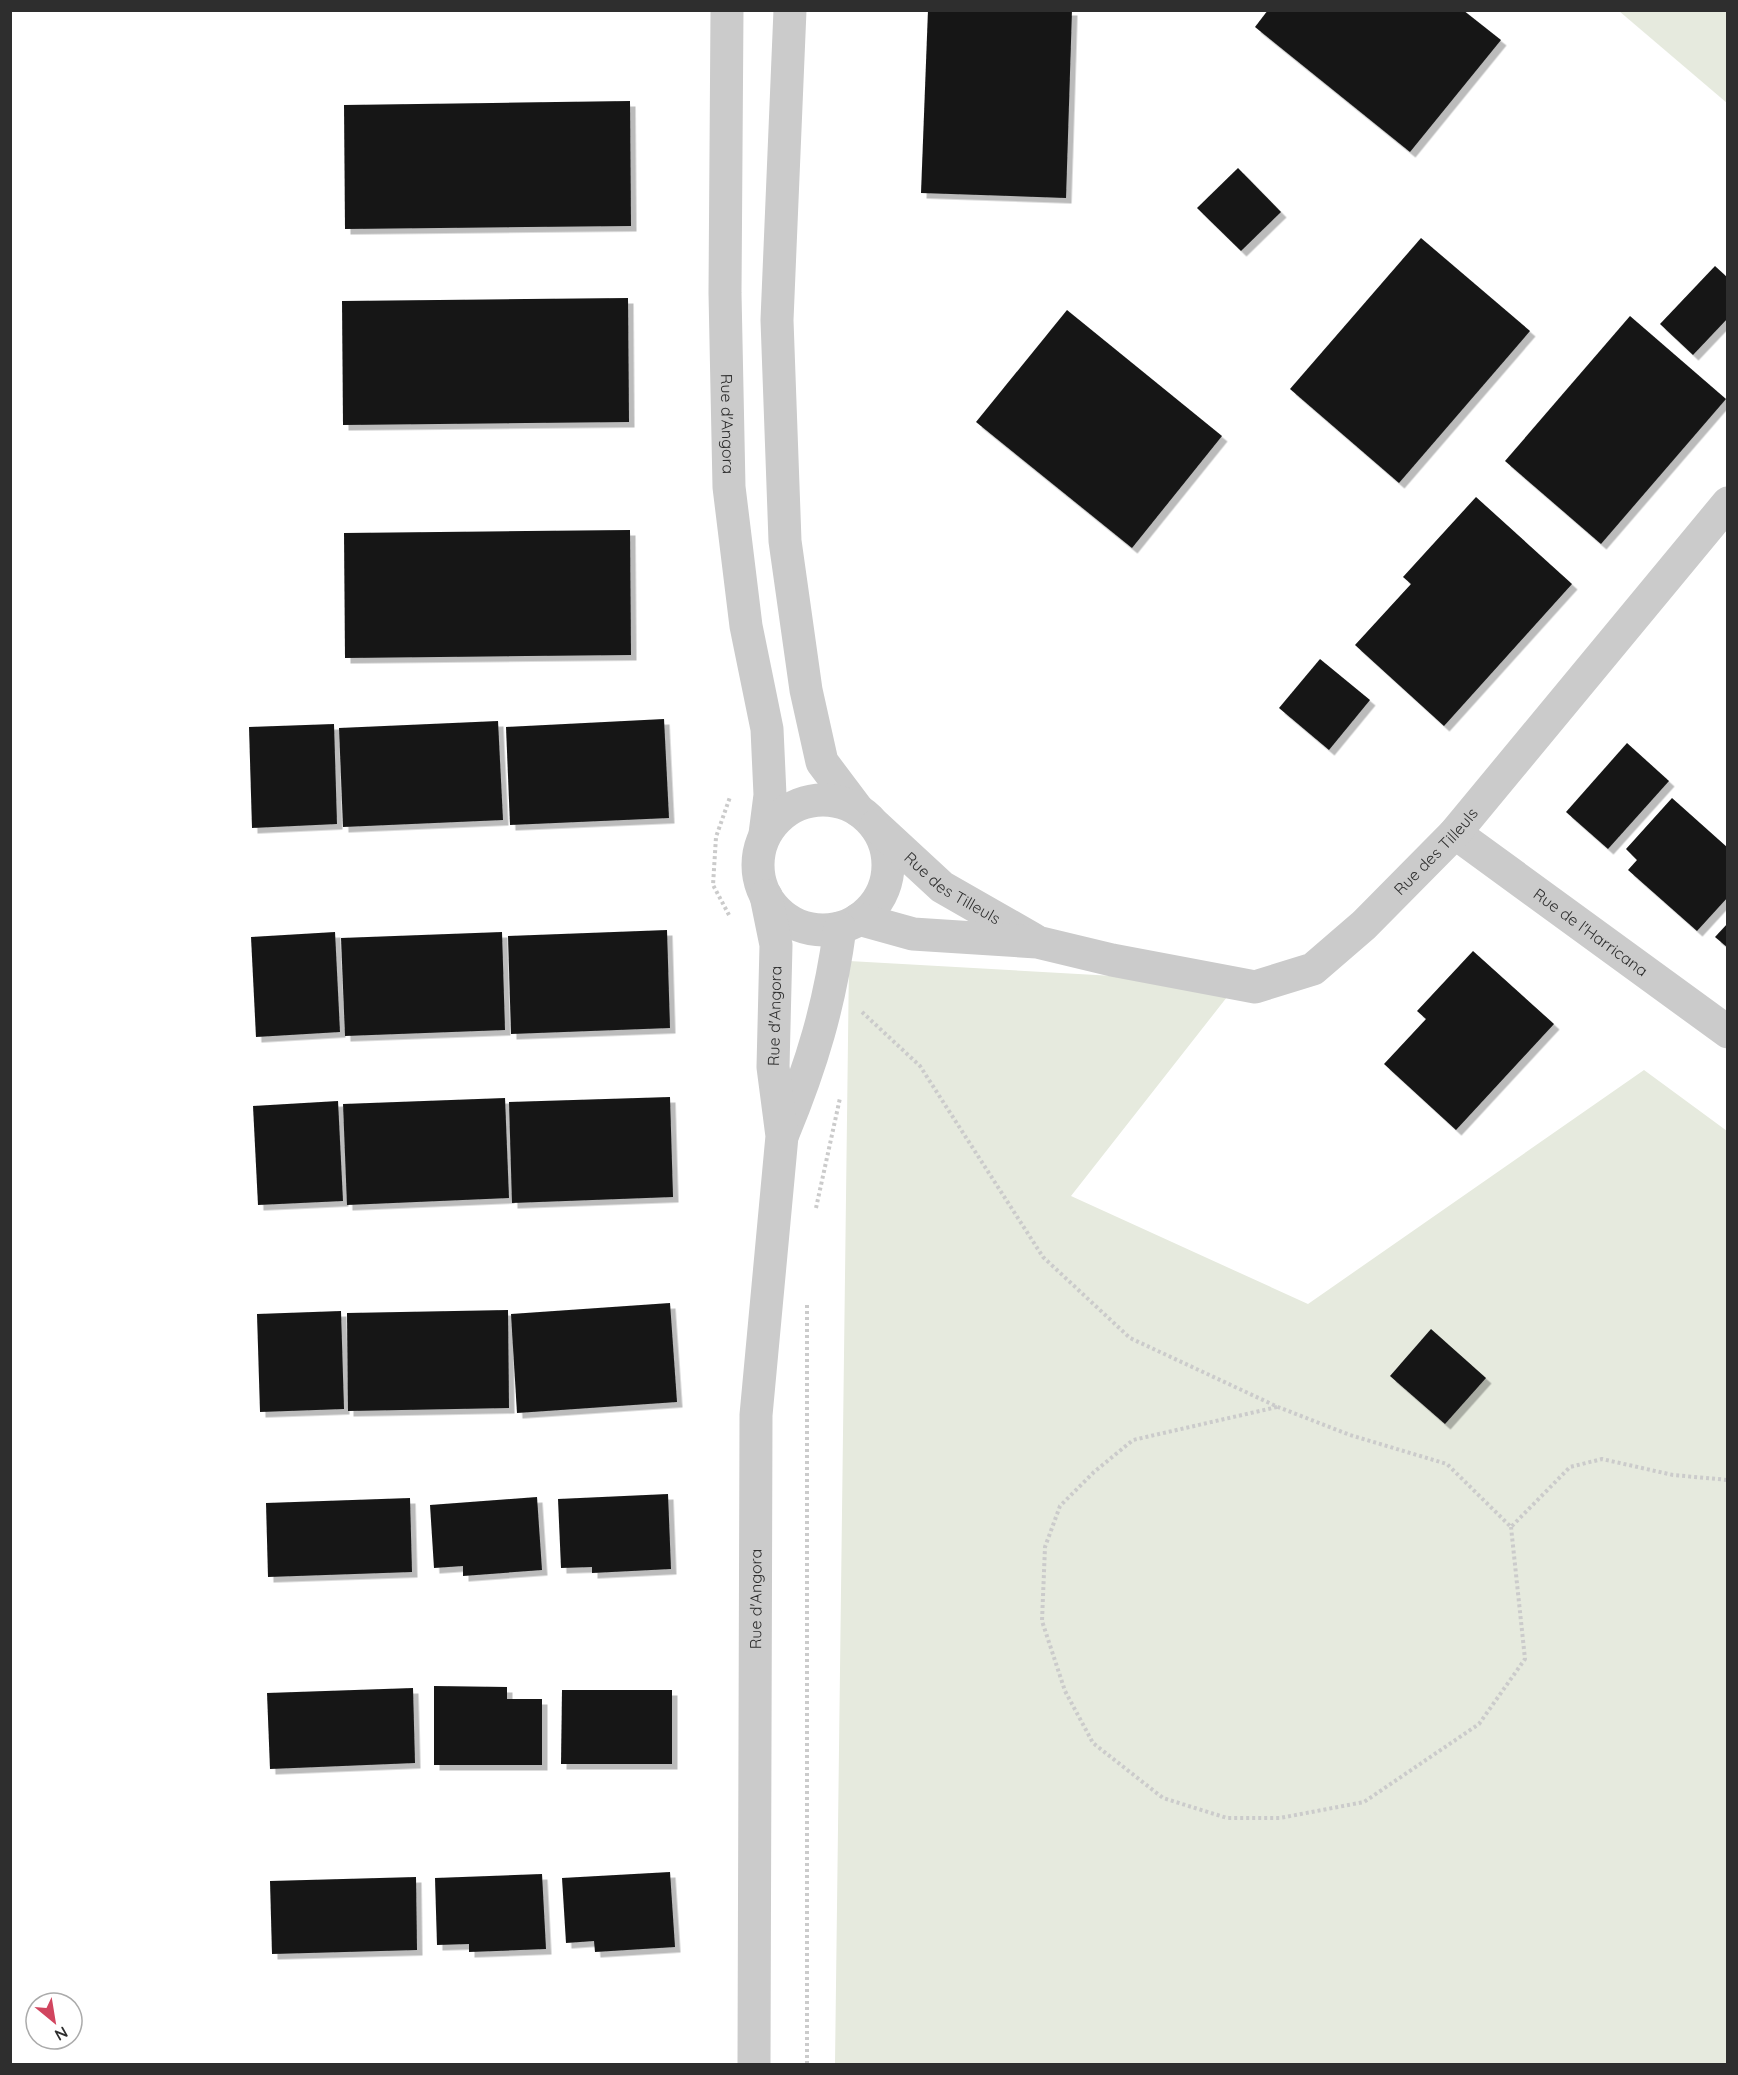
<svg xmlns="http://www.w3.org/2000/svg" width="1738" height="2075" viewBox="0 0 1738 2075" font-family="Quicksand,sans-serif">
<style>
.green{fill:#e6eade}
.building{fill:#151515;filter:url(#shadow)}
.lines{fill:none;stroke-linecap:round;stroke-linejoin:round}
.path{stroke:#cbcbcb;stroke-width:4;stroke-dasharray:3 3;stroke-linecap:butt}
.minor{stroke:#cbcbcb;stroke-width:33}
.labels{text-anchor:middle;stroke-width:6;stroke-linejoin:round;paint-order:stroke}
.street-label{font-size:16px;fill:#2e2e2e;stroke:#fff}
</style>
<defs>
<filter id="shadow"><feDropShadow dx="5.5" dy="5.5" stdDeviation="0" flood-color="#0004"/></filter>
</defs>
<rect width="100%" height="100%" fill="#fff"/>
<!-- green -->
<g class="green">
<path d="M1619 11H1727V103Z"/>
<path d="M849 961 1238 983 1071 1196 1308 1304 1644 1070 1727 1131V2064H835Z"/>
</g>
<!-- building -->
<g class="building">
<path d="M928 10H1072L1066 198 921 193Z"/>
<path d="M1268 10H1463L1501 40 1410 152 1255 27Z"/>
<path d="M630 101 631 226 345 229 344 105Z"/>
<path d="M1238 168 1281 212 1241 251 1197 208Z"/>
<path d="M1421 238 1530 331 1399 483 1290 389Z"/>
<path d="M1715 266 1728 278V318L1693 355 1660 324Z"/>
<path d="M628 298 629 422 343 425 342 301Z"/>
<path d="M1067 310 1222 436 1132 548 976 422Z"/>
<path d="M1630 316 1726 399 1601 544 1505 461Z"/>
<path d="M1476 497 1572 584 1444 726 1355 645 1411 584 1403 577Z"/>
<path d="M630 530 631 655 345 658 344 533Z"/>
<path d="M1320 659 1370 700 1329 750 1279 708Z"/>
<path d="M664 719 669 818 510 825 506 727Z"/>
<path d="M498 721 503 820 343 827 339 728Z"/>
<path d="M334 724 337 824 252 828 249 727Z"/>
<path d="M1627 743 1669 781 1608 849 1566 812Z"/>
<path d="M1672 798 1728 848V897L1697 931 1628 870 1637 860 1626 849Z"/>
<path d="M1728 923V948L1715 937Z"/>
<path d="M667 930 670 1028 511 1034 508 936Z"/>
<path d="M335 932 340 1032 256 1037 251 937Z"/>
<path d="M502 932 505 1030 345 1036 341 938Z"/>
<path d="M1473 951 1554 1024 1456 1130 1384 1064 1426 1019 1417 1011Z"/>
<path d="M670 1097 673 1197 512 1203 509 1102Z"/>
<path d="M505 1098 509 1198 347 1205 343 1104Z"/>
<path d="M338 1101 343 1201 258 1205 253 1106Z"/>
<path d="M670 1303 677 1402 517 1413 511 1314Z"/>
<path d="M508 1310 509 1408 348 1411 347 1313Z"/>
<path d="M341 1311 344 1409 260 1412 257 1314Z"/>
<path d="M1431 1329 1486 1378 1445 1424 1390 1376Z"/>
<path d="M668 1494 671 1569 592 1573V1567L561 1568 558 1499Z"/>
<path d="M537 1497 542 1570 463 1576V1566L434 1568 430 1505Z"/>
<path d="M410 1498 412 1572 268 1577 266 1503Z"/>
<path d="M434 1686 507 1687V1699H542V1765H434Z"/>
<path d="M413 1688 415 1763 270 1769 267 1693Z"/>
<path d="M562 1690H672V1764H561Z"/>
<path d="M670 1872 675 1947 595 1952 594 1941 566 1943 562 1878Z"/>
<path d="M542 1874 546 1949 469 1952V1944L437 1945 435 1878Z"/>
<path d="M416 1877 417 1950 272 1954 270 1881Z"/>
</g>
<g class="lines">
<!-- path -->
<g class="path">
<path d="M729 915 713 885 716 837 730 797"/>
<path d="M862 1012 920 1066 1043 1257 1130 1338 1278 1407 1350 1435 1447 1464 1511 1527 1570 1467 1602 1459 1673 1475 1728 1480"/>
<path d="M816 1208 840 1098"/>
<path d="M1277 1407 1133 1440 1094 1472 1060 1506 1045 1547 1042 1621 1065 1691 1093 1743 1163 1798 1227 1818H1280L1364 1802 1479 1724 1525 1659 1511 1527"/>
<path d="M807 2064V1305"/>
</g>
<!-- minor -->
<g class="minor">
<path id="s1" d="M727 10 725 293 729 487 746 626 767 729 770 795 765 834"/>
<path d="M790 10 777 320 785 541 806 690 822 762 858 810"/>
<circle cx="823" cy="865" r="65"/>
<path id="s2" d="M876 826 942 887 1033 939"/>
<path id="s3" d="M1455 833 1728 1032"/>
<path id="s4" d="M859 919 913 934 1037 942 1112 960 1255 987 1313 969 1364 925 1455 833 1728 503"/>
<path d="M783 1134C812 1064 830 1004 840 928"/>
<path id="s5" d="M754 2064 756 1415 782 1136 773 1067 776 945 766 896"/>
</g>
</g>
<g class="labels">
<!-- street labels -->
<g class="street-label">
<text dy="6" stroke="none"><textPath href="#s1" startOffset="414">Rue d'Angora</textPath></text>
<text dy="6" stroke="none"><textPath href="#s4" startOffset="634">Rue des Tilleuls</textPath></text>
<text dy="6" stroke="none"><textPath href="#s2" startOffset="99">Rue des Tilleuls</textPath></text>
<text dy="6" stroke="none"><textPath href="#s3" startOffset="168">Rue de l'Harricana</textPath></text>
<text dy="6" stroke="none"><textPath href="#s5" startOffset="1050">Rue d'Angora</textPath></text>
<text dy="6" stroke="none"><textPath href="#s5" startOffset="465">Rue d'Angora</textPath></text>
</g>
</g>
<!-- border -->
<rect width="1738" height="2075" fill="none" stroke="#2e2e2e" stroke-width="24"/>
<!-- north arrow -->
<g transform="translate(54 2021) rotate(150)"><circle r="28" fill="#ffffff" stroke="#ababab" stroke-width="1.5"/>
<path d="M0-4.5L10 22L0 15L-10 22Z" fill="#d1455f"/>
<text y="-9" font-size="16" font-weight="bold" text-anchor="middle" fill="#2e2e2e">N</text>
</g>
</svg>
